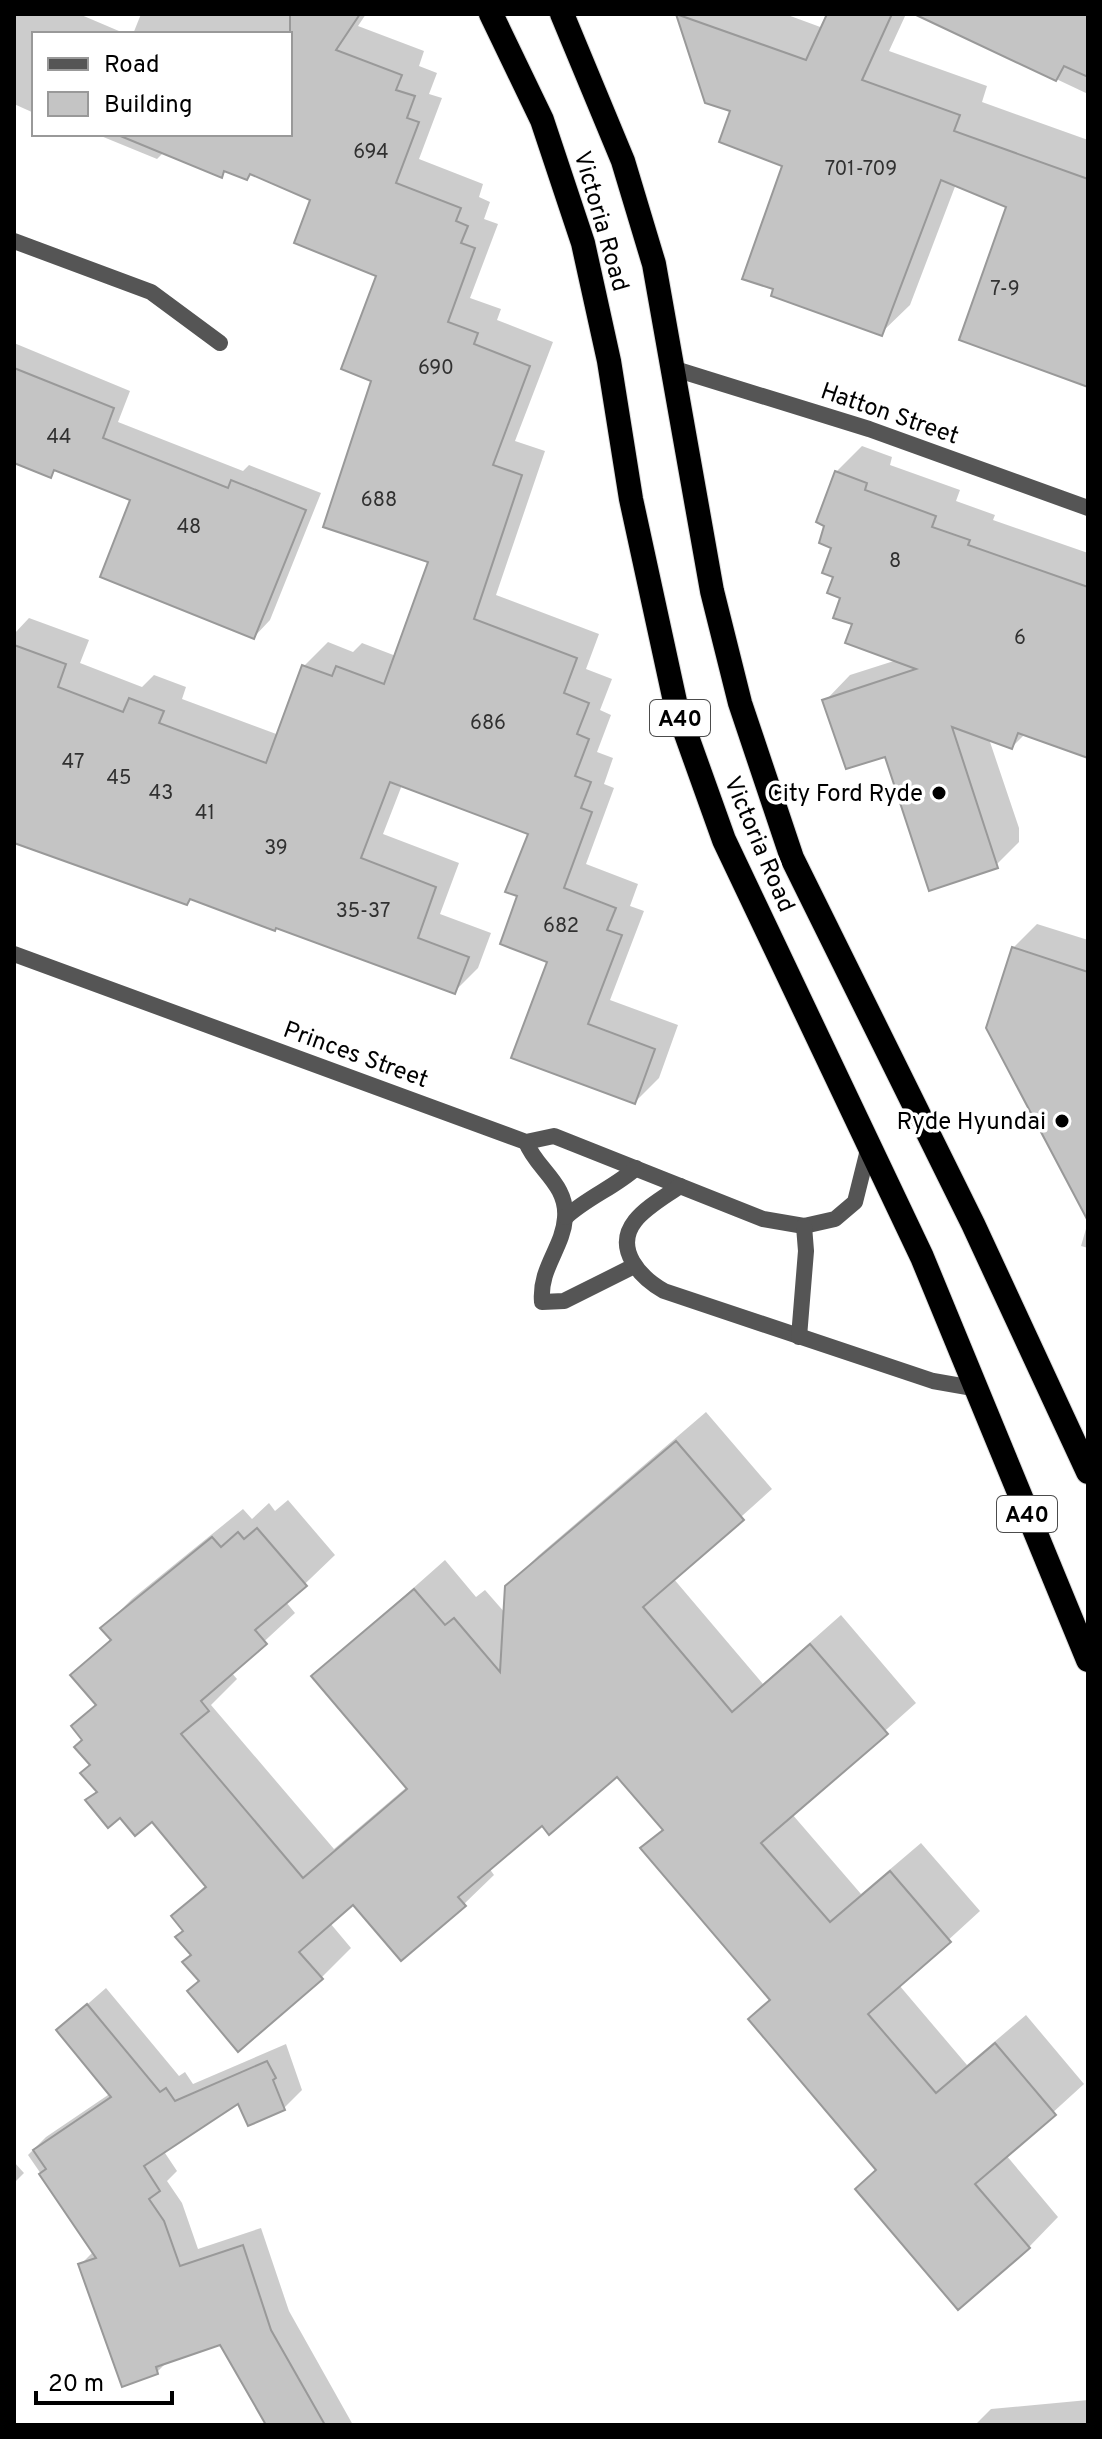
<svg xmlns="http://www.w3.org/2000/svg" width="1102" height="2439" viewBox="0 0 1102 2439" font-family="Overpass,sans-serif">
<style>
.shadow{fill:#0003}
.building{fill:#c4c4c4;stroke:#999;stroke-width:2}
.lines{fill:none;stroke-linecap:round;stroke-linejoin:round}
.highway-casing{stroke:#dbdbdb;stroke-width:26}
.street{stroke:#555;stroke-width:16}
.highway{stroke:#000;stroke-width:24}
.poi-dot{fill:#000;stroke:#fff;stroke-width:3}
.labels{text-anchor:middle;stroke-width:7;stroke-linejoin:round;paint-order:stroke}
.number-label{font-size:20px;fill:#313131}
.shield{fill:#fff;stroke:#4c4c4c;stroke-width:2}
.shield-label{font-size:22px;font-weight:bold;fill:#000}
.street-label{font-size:24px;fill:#000;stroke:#fff}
.poi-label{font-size:24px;fill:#000;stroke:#fff;text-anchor:end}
</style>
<rect width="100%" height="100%" fill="#fff"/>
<!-- shadow -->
<g class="shadow">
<path d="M14 14H79L126 34H34V113L14 104Z"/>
<path d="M141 14H366L358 26 424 51 419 66 437 73 429 94 442 98 419 159 483 184 479 197 490 202 484 219 498 224 470 298 501 309 497 320 553 342 515 441 545 451 496 595 599 634 586 669 612 679 600 710 611 715 597 752 613 758 604 784 614 788 586 864 638 884 630 906 644 911 610 1000 678 1025 659 1078 635 1102 550 961 520 895 530 833 402 785 383 834 459 863 440 914 491 933 478 968 454 992 192 897 187 903 14 840V634L29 618 89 640 80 663 142 687 154 675 186 687 182 699 279 735 304 666 328 642 353 652 362 643 396 656 430 561 373 380 378 274 312 199 252 173 246 178 227 170 221 176 164 152 157 159 96 134H290V34H133Z"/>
<path d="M678 14H785L823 28 830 14H906L889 51 987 86 982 102 1088 140V384L1009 206 956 184 910 305 881 333 785 164 732 110 707 101Z"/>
<path d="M918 14H1088V94Z"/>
<path d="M14 343 130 391 118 422 243 471 249 465 321 493 270 620 254 637 133 498 57 469 50 476 14 461Z"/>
<path d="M862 446 892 457 890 465 960 490 956 501 995 515 993 520 1088 553V756L1026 733 1012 747 989 739 1019 828V842L993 868 886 754 825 701 850 675 897 660 854 623 836 576V472Z"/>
<path d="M1037 924 1088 940V1216L1013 948Z"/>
<path d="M1088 1222V1248L1081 1246Z"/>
<path d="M706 1412 772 1489 673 1578 763 1684 841 1615 916 1703 792 1814 861 1894 921 1843 980 1911 899 1985 967 2065 1026 2015 1084 2084 1006 2155 1058 2217 1029 2247 878 2169 750 2020 771 1998 643 1849 664 1828 617 1774 542 1823 489 1868 494 1875 464 1904 353 1903 330 1923 351 1948 321 1978 200 1981 185 1930 174 1917 207 1884 152 1819 88 1801 98 1790 84 1739 73 1726 97 1703 73 1675 112 1638 103 1628 132 1599 243 1509 252 1519 269 1503 275 1511 288 1500 335 1555 286 1602 295 1613 231 1672 237 1679 211 1705 334 1849 408 1786 314 1676 445 1560 476 1597 485 1590 506 1614 507 1587 538 1556Z"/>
<path d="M106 1988 179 2076 185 2072 193 2084 286 2044 302 2090 284 2108 239 2101 163 2150 177 2171 167 2181 182 2203 198 2249 261 2228 289 2311 353 2425H268L221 2342 168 2361 157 2372 123 2384 80 2265 94 2251 28 2155 46 2137 111 2093 58 2030Z"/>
<path d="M14 2162 24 2173 14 2183Z"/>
<path d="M1088 2400V2425H975L991 2409Z"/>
</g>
<!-- building -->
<g class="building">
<path d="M290 14H360L336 50 402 75 396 90 415 96 407 118 419 122 396 183 461 208 456 221 468 226 461 243 475 248 448 322 478 333 474 344 530 366 493 465 522 475 474 619 577 658 564 693 589 703 577 734 589 739 575 776 591 782 581 808 592 812 564 888 616 908 607 930 622 935 588 1024 655 1049 635 1104 511 1058 547 962 500 944 517 896 505 892 528 834 390 782 361 858 436 887 418 938 469 957 455 994 276 928 275 931 190 899 187 905 14 843V645L66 664 58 687 123 712 129 698 164 711 159 723 266 763 302 665 332 676 336 666 384 684 428 562 323 527 371 381 341 369 376 276 294 243 310 200 250 174 247 180 224 171 222 178 118 135 290 134Z"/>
<path d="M676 14 806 60 827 14H892L862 80 960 115 954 131 1088 179V387L959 340 1006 207 941 180 882 336 771 296 773 289 742 279 782 166 719 142 730 111 705 103Z"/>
<path d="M914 14H1088V77L1064 66 1056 81Z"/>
<path d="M14 368 114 408 103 438 228 488 231 480 306 510 254 639 100 577 130 500 54 470 51 478 14 463Z"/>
<path d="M835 471 867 483 865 490 936 516 932 527 970 540 968 545 1088 587V758L1018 733 1012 749 952 727 998 868 929 891 885 757 846 769 822 700 916 669 845 643 852 624 833 618 840 598 827 593 833 577 822 573 831 548 819 543 824 526 816 522Z"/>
<path d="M1012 947 1088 972V1221L986 1028Z"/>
<path d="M676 1441 744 1520 643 1607 732 1712 810 1644 888 1734 761 1843 830 1922 890 1871 951 1942 868 2014 936 2093 995 2043 1056 2115 975 2184 1030 2248 958 2310 855 2189 876 2170 748 2019 770 2000 640 1848 663 1830 617 1777 549 1835 542 1826 458 1897 466 1906 401 1961 353 1905 299 1952 323 1979 238 2052 187 1991 199 1981 182 1962 191 1955 175 1937 183 1931 171 1916 206 1887 152 1822 135 1836 120 1818 108 1828 85 1800 97 1792 80 1773 90 1765 74 1747 82 1740 71 1726 96 1705 70 1675 111 1640 100 1628 212 1537 221 1547 238 1532 244 1539 257 1528 307 1586 255 1630 267 1644 201 1701 209 1711 181 1734 303 1878 407 1789 311 1676 414 1589 445 1625 454 1618 500 1672 505 1586Z"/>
<path d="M87 2004 160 2092 166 2088 175 2101 267 2061 276 2078 273 2080 285 2110 248 2126 238 2104 144 2166 160 2191 149 2199 164 2221 180 2266 243 2245 271 2330 325 2425H266L220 2345 156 2367 158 2374 122 2387 78 2264 96 2258 39 2174 46 2169 33 2150 111 2097 56 2030Z"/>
</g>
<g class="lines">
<defs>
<g id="highway">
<path d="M491 14 542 120 583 243 609 361 631 499 676 706 724 840 922 1257 1088 1660"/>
<path d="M562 14 623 161 654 264 712 591 740 703 792 858 973 1224 1088 1472"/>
</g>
</defs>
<!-- highway casing -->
<use href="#highway" class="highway-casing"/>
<!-- street -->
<g class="street">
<path d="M14 241 151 292 220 343"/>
<path d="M675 369 869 429 1088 508"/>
<path d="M14 954 526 1142 554 1136 763 1219 804 1226 835 1219 855 1202 869 1146"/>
<path d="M526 1142C536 1169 568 1184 565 1218 563 1248 539 1268 542 1302L564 1301 634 1266"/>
<path d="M680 1186C666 1196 646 1207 635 1221 613 1249 641 1278 664 1291L933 1381 973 1388"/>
<path d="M566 1217C588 1197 615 1187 636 1168"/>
<path d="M799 1337 806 1251 804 1226"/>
</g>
<!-- highway -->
<use href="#highway" class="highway"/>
</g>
<!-- markers -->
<g class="poi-dot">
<circle cx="939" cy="793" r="8"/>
<circle cx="1062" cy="1121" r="8"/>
</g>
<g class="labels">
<!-- number labels -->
<g class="number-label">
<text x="371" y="158">694</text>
<text x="861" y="175">701-709</text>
<text x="1005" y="295">7-9</text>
<text x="436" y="374">690</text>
<text x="59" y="443">44</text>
<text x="379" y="506">688</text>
<text x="189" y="533">48</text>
<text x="895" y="567">8</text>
<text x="1020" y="644">6</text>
<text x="488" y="729">686</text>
<text x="73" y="768">47</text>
<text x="119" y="784">45</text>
<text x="161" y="799">43</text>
<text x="205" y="819">41</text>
<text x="276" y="854">39</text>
<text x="363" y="917">35-37</text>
<text x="561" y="932">682</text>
</g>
<!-- shield labels -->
<g class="shield">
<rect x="650" y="700" width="60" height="36" rx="6"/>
<rect x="997" y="1496" width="60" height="36" rx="6"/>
</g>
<g class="shield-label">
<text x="680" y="726">A40</text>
<text x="1027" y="1522">A40</text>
</g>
<!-- street labels -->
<g class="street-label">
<text transform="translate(602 221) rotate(74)" y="8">Victoria Road</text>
<text transform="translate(890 413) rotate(19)" y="8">Hatton Street</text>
<text transform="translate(760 844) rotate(67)" y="8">Victoria Road</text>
<text transform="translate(356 1054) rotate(20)" y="8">Princes Street</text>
</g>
<!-- poi labels -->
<g class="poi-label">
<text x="923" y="801">City Ford Ryde</text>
<text x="1046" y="1129">Ryde Hyundai</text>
</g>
</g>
<!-- border -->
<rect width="1102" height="2439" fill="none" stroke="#000000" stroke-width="32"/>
<!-- legend -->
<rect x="32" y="32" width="260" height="104" fill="#ffffff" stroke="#999999" stroke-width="2"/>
<rect x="48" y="58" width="40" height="12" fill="#555555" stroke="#999999" stroke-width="2"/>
<text x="104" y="72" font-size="24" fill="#000000">Road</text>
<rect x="48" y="92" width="40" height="24" fill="#c4c4c4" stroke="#999999" stroke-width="2"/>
<text x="104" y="112" font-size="24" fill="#000000">Building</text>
<!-- scale -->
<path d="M36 2391v12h136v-12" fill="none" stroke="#000000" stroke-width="4"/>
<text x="48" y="2391" font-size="24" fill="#000000" stroke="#ffffff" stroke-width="6" paint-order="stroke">20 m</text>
</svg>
